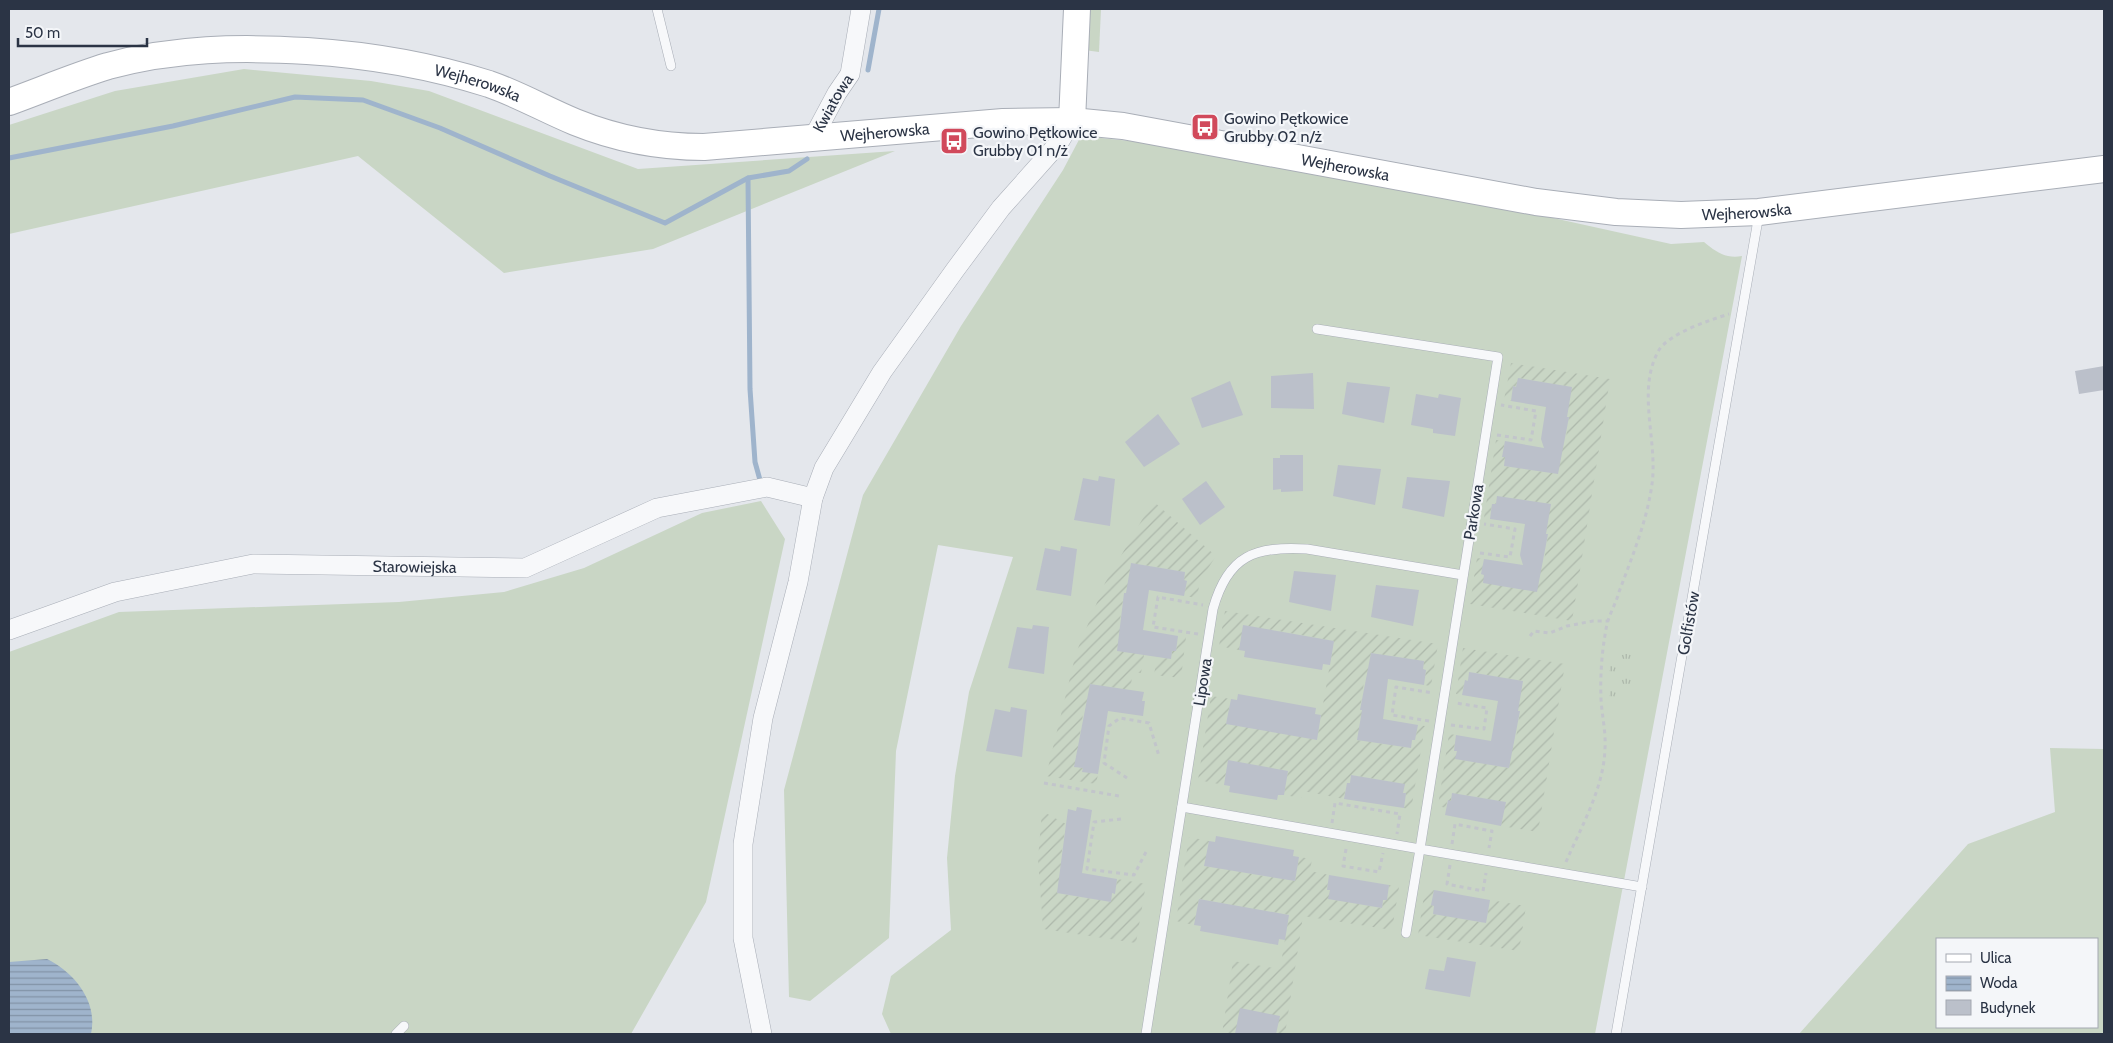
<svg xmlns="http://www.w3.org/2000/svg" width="2113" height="1043" viewBox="0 0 2113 1043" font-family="Cabin,sans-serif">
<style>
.grass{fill:#c9d6c5;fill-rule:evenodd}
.park{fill:url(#park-tufts)}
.garden{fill:url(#garden-furrows)}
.water{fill:url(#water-rules)}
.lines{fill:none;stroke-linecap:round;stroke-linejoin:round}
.stream{stroke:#9fb4cc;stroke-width:5}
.building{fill:#bbc0ca}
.lane-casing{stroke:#a9aeb7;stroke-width:10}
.street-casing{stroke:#a9aeb7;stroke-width:20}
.secondary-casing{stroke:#a9aeb7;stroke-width:28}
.path{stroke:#c2c5cb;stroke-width:3;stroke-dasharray:4 4;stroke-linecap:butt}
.lane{stroke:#f7f8fa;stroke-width:9}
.street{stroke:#f7f8fa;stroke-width:19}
.secondary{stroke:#fff;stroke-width:26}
.labels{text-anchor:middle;stroke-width:4.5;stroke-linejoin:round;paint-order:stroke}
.street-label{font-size:16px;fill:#2b3445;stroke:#f4f6f9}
.poi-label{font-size:16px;fill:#2b3445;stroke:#f4f6f9;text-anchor:start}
</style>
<defs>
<pattern id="park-tufts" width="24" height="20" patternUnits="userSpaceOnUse" patternTransform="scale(1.25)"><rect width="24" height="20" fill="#c9d6c5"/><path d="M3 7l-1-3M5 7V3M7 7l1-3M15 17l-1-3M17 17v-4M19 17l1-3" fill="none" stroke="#adb8ab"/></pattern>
<pattern id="garden-furrows" width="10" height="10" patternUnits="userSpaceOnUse" patternTransform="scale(1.25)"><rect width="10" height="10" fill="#c9d6c5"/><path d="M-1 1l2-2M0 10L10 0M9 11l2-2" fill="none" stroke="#adb8ab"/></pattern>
<pattern id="water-rules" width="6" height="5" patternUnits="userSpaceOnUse" patternTransform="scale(1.25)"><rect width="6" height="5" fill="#9fb4cc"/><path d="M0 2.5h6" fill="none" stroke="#8293a7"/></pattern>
</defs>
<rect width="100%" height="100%" fill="#e4e7ec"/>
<!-- grass -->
<g class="grass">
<path d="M1084 9H1101L1099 52 1084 50Z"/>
<path d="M244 69 371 81 429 91 638 169 895 151 653 249 504 273 358 156 9 234V125L115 91Z"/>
<path d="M1081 136 1140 142 1526 212 1671 244 1704 242C1716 252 1726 259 1742 256L1595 1034H891L882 1014 891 976 951 930 947 858 955 776 969 692 1013 557 938 545 896 751 889 938 810 1001 789 997 784 790 863 495 961 326 1063 170Z"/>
<path d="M761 501 785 539 706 902 631 1034H9V652L119 612 399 602 504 592 584 568 702 513Z"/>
<path d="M2050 748 2104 749V1034H1799L1968 844 2055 812ZM1937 939H2097V1027H1937Z"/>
</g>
<!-- park -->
<path class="park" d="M1609 654H1635L1634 699H1609Z"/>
<!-- garden -->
<g class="garden">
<path d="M1511 363 1610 379 1572 621 1470 604 1477 558 1484 559 1482 574 1544 561 1548 535 1545 534 1546 528H1547L1550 504 1497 496 1496 504H1492L1490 519 1484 518 1496 440 1505 441 1502 456 1505 457 1504 466 1558 474 1561 444H1565L1569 417 1566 416 1572 387 1518 378 1516 387 1513 386 1511 401 1504 400Z"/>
<path d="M1153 501 1216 556 1200 581 1197 598 1184 596 1187 581 1184 580 1185 572 1131 563 1127 594 1124 593 1120 620 1123 621 1144 655 1141 673 1133 672 1130 690 1090 684 1086 714H1083L1075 767 1083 768V771L1098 774 1096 784 1046 776 1076 653 1105 583Z"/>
<path d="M1225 611 1438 644 1431 686 1424 685 1426 670 1423 669 1424 661 1371 653 1367 676 1368 683 1364 682 1360 709 1363 710 1357 740 1411 748 1412 740H1415L1418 725 1425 726 1411 810 1404 808 1406 793H1403L1404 784 1351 775 1350 783H1346L1344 799 1303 791 1301 798 1284 795 1288 771 1228 760 1224 785 1198 780 1211 696 1231 699 1226 723 1317 739 1334 641 1244 625 1239 650 1219 646Z"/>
<path d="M1178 636 1186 637 1181 678 1154 675 1157 657 1171 659 1172 651H1176Z"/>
<path d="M1463 648 1565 664 1538 832 1501 826 1505 802 1452 793 1451 801H1447L1446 808 1438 806 1449 734 1456 735 1454 750 1457 751 1456 759 1509 768 1513 738H1516L1520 711 1517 710 1523 681 1470 672 1468 681 1465 680 1462 695 1456 694Z"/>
<path d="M1042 811 1066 824 1060 863 1063 864 1057 893 1110 902 1112 893 1115 894 1117 879 1146 884 1136 943 1043 929 1038 859Z"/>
<path d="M1189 837 1209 841 1205 866 1295 881 1299 857 1312 859 1310 871 1329 875 1327 889 1330 890 1329 899 1382 908 1383 900H1387L1389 885 1399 887 1392 930 1303 916 1285 1034H1222L1233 961 1280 969 1289 915 1199 899 1194 925 1176 921Z"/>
<path d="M1425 889 1434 890 1431 905 1434 906 1433 914 1486 923 1490 900 1526 906 1519 951 1418 935Z"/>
</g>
<!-- water -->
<path class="water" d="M47 959C75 973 98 1002 91 1034H9V962Z"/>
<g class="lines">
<!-- stream -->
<g class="stream">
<path d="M868 70 879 9"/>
<path d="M9 158 173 126 295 97 363 100 440 128 550 176 665 223 748 178 789 171 807 159"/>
<path d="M748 178 750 389 755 462 760 480"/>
</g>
</g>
<!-- building -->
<g class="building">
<path d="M2104 366V390L2079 394 2075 371Z"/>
<path d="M1313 373 1314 409 1271 408V376Z"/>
<path d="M1518 378 1572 387 1567 417H1569L1558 474 1504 466 1505 457H1502L1505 441 1544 448 1541 439 1546 407 1511 401 1513 386 1516 387Z"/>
<path d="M1230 381 1243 415 1202 428 1191 398Z"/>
<path d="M1347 382 1390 387 1384 423 1342 414Z"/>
<path d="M1416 394 1438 398 1439 394 1461 398 1455 436 1433 433V429L1411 425Z"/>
<path d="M1158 414 1180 444 1144 467 1125 442Z"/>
<path d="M1280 455H1303V491L1281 492V489L1273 490V458H1280Z"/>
<path d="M1338 465 1381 469 1375 505 1333 496Z"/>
<path d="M1099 476 1115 479 1110 526 1074 520 1083 478 1098 481Z"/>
<path d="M1407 477 1450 481 1444 517 1402 508Z"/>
<path d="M1206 481 1225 507 1200 525 1182 499Z"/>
<path d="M1497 496 1551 504 1546 534H1548L1537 592 1483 583 1484 575 1481 574 1484 559 1523 565 1520 555 1525 524 1490 519 1492 504H1496Z"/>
<path d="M1061 546 1077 549 1071 596 1036 590 1045 548 1060 551Z"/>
<path d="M1131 563 1185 572 1184 580 1187 581 1184 596 1149 590 1143 630 1178 636 1176 651H1172L1171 659 1117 651 1124 593H1126Z"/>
<path d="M1294 571 1336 575 1331 611 1289 602Z"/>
<path d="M1376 585 1419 590 1413 626 1371 617Z"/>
<path d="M1033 625 1049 627 1044 674 1008 668 1017 627 1032 629Z"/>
<path d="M1243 625 1334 641 1330 665 1323 664 1322 670 1244 657 1245 651 1239 650Z"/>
<path d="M1371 653 1424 661 1423 669 1426 670 1424 685 1388 679 1383 719 1418 725 1415 740H1412L1411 748 1357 740 1362 710H1360Z"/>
<path d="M1469 672 1523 681 1518 711H1520L1509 768 1455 759 1457 751H1454L1456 735 1491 741 1498 701 1462 695 1465 680 1468 681Z"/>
<path d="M1090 684 1144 692 1142 701H1145L1143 716 1108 711 1098 774 1082 772 1083 768 1074 767Z"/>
<path d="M1238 694 1316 708 1315 714 1321 715 1317 740 1226 724 1231 699 1237 700Z"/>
<path d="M1011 707 1027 710 1022 757 986 751 995 709 1010 712Z"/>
<path d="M1228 760 1288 771 1284 795H1278L1277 800 1229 792 1230 786 1224 785Z"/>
<path d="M1351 775 1405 784 1403 793H1406L1404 808 1344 799 1347 783H1350Z"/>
<path d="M1452 793 1506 802 1501 826 1445 815 1448 800 1451 801Z"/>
<path d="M1077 807 1092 810 1082 873 1117 879 1115 894 1112 893 1111 902 1057 893 1068 809 1076 811Z"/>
<path d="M1216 836 1294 850 1293 856 1299 857 1295 881 1204 866 1209 841 1215 842Z"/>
<path d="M1329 875 1389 885 1387 900H1383L1382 908 1328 899 1330 890H1327Z"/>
<path d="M1434 890 1490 900 1486 923 1433 914 1434 906 1431 905Z"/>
<path d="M1199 899 1289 915 1285 940 1279 939 1278 945 1200 931 1201 926 1194 925Z"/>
<path d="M1447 957 1476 962 1470 997 1425 989 1429 969 1444 971Z"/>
<path d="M1240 1008 1280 1016 1276 1034H1235Z"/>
</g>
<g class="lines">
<defs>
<g id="lane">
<path d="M657 9 671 66"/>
<path d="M1317 329 1498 357 1420 849 1642 887"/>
<path d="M1182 807 1420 849 1406 933"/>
<path d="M396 1034 404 1026"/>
<path d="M1146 1034 1213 609C1228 555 1255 546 1307 549L1463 575"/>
<path d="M1616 1034 1759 214"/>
</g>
<g id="street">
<path id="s1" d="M813 138 837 93 850 74 861 9"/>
<path id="s2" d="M9 630 115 592 253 564 525 568 657 508 767 487 813 498"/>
<path d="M762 1034 743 938V844L763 718 798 582 813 498 824 468 882 372 955 270 1001 208 1058 144 1072 121"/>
</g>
<g id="secondary">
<path id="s3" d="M9 102C42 90 75 76 108 66 174 48 239 47 307 51 369 55 429 65 489 84 518 94 546 110 575 122 617 139 659 147 704 147L1003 122 1072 121 1123 126 1536 202 1616 212 1681 215 1759 212 2104 169"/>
<path d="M1072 121 1077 9"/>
</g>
</defs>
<!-- lane casing -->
<use href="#lane" class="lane-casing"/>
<!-- street casing -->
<use href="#street" class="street-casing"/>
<!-- secondary casing -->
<use href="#secondary" class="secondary-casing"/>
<!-- path -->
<g class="path">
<path d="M1497 435 1531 440 1536 411 1501 405"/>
<path d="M1480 553 1510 557 1515 529 1484 524"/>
<path d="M1198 634 1153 627 1158 597 1203 605"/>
<path d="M1530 636 1534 631 1550 633 1567 626 1593 621H1608"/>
<path d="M1429 721 1392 715 1396 687 1433 693"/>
<path d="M1451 725 1484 729 1487 708 1456 703"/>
<path d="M1127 778 1104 763 1109 726 1120 718 1149 723 1159 756"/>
<path d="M1044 783 1119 796"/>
<path d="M1121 819 1094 822 1087 869 1134 875 1147 850"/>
<path d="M1332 823 1335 803 1400 814 1397 834"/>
<path d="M1452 844 1455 824 1492 831 1489 848"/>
<path d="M1346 849 1343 866 1379 872 1383 853"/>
<path d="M1566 862C1581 827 1604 788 1605 748 1606 732 1602 716 1601 699 1600 674 1602 649 1607 624 1610 613 1616 603 1619 592 1632 557 1647 521 1652 484 1658 440 1636 390 1659 350 1670 333 1710 320 1729 314"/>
<path d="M1450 865 1447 884 1483 891 1486 873"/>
</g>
<!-- lane -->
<use href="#lane" class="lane"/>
<!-- street -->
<use href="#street" class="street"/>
<!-- secondary -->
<use href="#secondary" class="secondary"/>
</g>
<!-- icons -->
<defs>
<symbol id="bus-square" viewBox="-11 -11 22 22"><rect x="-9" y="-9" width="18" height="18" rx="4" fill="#d1495b" stroke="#f4f6f9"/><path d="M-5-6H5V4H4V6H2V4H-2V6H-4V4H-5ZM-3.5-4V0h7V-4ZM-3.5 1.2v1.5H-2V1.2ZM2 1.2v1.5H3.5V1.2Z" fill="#fff"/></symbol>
</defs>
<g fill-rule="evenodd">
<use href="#bus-square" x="1189" y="111" width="32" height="32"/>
<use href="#bus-square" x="938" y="125" width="32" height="32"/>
</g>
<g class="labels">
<!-- street labels -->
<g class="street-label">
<text dy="6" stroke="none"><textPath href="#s3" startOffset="480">Wejherowska</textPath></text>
<text dy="6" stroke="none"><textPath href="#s1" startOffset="40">Kwiatowa</textPath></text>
<text dy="6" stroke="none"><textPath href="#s3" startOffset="899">Wejherowska</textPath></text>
<text dy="6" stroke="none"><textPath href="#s3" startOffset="1364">Wejherowska</textPath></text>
<text dy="6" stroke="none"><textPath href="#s3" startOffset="1769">Wejherowska</textPath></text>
<text transform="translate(1473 512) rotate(-81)" y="6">Parkowa</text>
<text dy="6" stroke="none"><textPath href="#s2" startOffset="415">Starowiejska</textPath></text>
<text transform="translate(1688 623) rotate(-80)" y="6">Golfistów</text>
<text transform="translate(1202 682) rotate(-81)" y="6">Lipowa</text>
</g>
<!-- poi labels -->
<g class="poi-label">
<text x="1224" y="124">Gowino Pętkowice<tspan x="1224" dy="18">Grubby 02 n/ż</tspan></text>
<text x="973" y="138">Gowino Pętkowice<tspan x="973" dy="18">Grubby 01 n/ż</tspan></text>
</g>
</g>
<!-- border -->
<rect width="2113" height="1043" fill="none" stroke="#2b3445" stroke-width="20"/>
<!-- legend -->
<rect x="1936" y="938" width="162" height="90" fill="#f4f6f9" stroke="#a4a8b1"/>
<rect x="1946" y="954" width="25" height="8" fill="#ffffff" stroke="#a4a8b1"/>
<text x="1980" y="963" font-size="15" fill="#2b3445">Ulica</text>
<rect x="1946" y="976" width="25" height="15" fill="url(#water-rules)" stroke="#a4a8b1"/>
<text x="1980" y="988" font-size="15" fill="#2b3445">Woda</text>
<rect x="1946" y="1000" width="25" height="15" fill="#bbc0ca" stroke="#a4a8b1"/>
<text x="1980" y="1013" font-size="15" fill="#2b3445">Budynek</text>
<!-- scale -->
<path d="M18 38v8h129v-8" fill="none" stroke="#2b3445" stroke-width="2.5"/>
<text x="25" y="38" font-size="15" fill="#2b3445" stroke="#f4f6f9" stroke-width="4" paint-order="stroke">50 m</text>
</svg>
